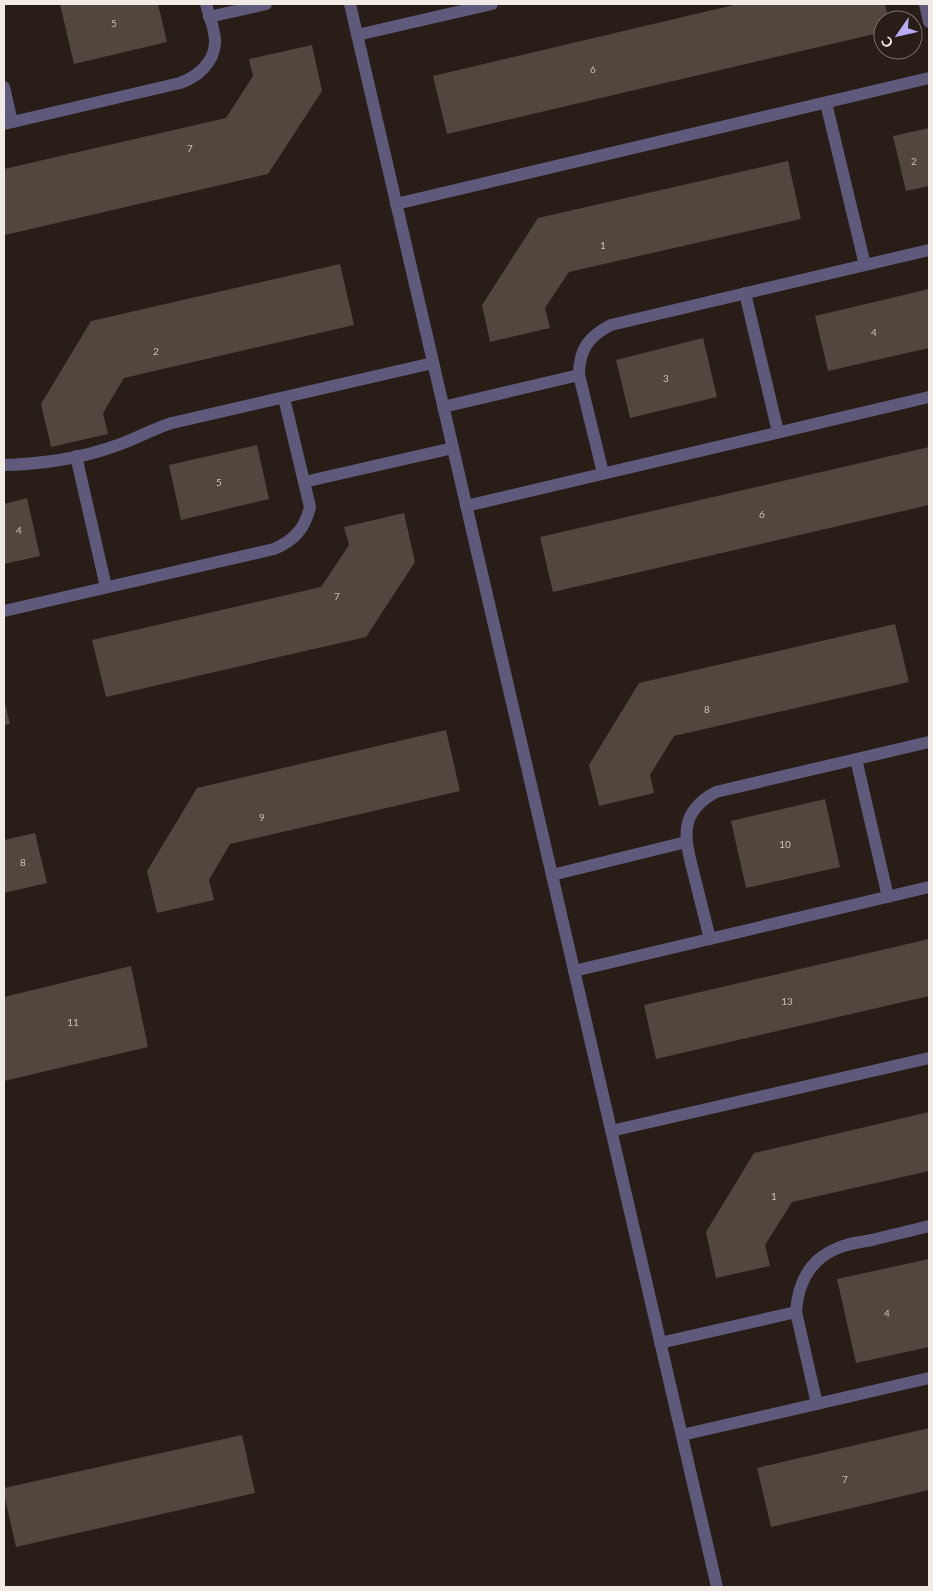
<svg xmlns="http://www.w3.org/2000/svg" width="933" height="1591" viewBox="0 0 933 1591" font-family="Lato,sans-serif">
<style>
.building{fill:#52463e}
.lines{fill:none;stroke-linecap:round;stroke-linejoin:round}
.lane{stroke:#5f5a7b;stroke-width:12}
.street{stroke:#5f5a7b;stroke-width:12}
.labels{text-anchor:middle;stroke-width:4.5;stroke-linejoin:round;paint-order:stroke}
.number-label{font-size:10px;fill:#cac1bb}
</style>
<rect width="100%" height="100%" fill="#281e17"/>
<!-- building -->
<g class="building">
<path d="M60 4H158L167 42 74 64Z"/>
<path d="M738 4H885L889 20H883V32L447 134 433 76Z"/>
<path d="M312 45 322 91 268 174 5 235 4 229V169L226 118 253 76 249 59Z"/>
<path d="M929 128V186L906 191 893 136Z"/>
<path d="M788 161 801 219 569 272 545 308 550 328 490 342 482 305 538 218Z"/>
<path d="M340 264 354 325 124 378 103 413 108 434 51 447 41 404 91 321Z"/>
<path d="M929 289V348L828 371 815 316Z"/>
<path d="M703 338 717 397 630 418 616 360Z"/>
<path d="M257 445 269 499 181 520 169 465Z"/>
<path d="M929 447V505L553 592 540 537Z"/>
<path d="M27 498 40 556 4 564V504Z"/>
<path d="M404 513 415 562 366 637 106 697 92 640 321 587 349 545 344 527Z"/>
<path d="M895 624 909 682 674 736 650 775 654 793 599 806 589 765 639 683Z"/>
<path d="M4 699 10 724 4 725Z"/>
<path d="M446 730 460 791 230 844 209 880 214 900 157 913 147 871 197 788Z"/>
<path d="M825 799 840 867 746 888 731 821Z"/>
<path d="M35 833 47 883 4 893V840Z"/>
<path d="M929 939V996L656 1059 644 1005Z"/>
<path d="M131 966 148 1047 4 1081V997Z"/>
<path d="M929 1112V1171L792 1202 765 1245 770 1266 716 1278 706 1232 754 1153Z"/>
<path d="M929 1259V1347L856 1363 837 1279Z"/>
<path d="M929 1428V1490L771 1527 757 1468Z"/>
<path d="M242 1435 255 1493 16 1547 4 1494V1488Z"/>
</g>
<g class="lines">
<!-- lane -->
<g class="lane">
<path d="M925 4 929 22"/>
<path d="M209 17 266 4"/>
<path d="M357 35 492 4"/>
<path d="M4 87 12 122"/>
<path d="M826 103 865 265"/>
<path d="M4 124 180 83C197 77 214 63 215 43 216 33 209 15 206 4"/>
<path d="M396 204 929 78"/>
<path d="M745 293 778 432"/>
<path d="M443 407 579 375"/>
<path d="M76 456 106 587"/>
<path d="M4 465C41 464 79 459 115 446 134 440 152 429 172 423L433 363"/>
<path d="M603 473 579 375C579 349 589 336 611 325L929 250"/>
<path d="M304 482 453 448"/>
<path d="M466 506 929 397"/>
<path d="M4 611 274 549C295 540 305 528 310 507L284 398"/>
<path d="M856 759 888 897"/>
<path d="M552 875 686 842"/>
<path d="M710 939C705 919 700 899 695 879 686 842 675 814 716 792L929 742"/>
<path d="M574 971 929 887"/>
<path d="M611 1131 929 1058"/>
<path d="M660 1343 796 1312"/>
<path d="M817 1404 796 1312C798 1283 810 1259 838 1248 849 1243 861 1242 872 1240 891 1235 910 1231 929 1226"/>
<path d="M682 1435 929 1378"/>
</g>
<!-- street -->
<path class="street" d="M350 4 717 1587"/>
</g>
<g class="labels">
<!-- number labels -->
<g class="number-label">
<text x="114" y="27">5</text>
<text x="593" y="73">6</text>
<text x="190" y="152">7</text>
<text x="914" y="165">2</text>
<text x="603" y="249">1</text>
<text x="874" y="336">4</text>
<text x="156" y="355">2</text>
<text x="666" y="382">3</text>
<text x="219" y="486">5</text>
<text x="762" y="518">6</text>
<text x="19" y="534">4</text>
<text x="337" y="600">7</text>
<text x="707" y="713">8</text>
<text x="262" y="821">9</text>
<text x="785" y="848">10</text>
<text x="23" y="866">8</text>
<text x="787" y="1005">13</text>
<text x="73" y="1026">11</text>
<text x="774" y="1200">1</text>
<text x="887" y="1317">4</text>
<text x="845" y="1483">7</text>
</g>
</g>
<!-- border -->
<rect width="933" height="1591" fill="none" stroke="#f2eae5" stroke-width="10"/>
<!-- north arrow -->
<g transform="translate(898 35) rotate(236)"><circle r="24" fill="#281e17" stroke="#797069"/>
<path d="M0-4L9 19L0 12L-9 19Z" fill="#b8abf7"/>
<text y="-8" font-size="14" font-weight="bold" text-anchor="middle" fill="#f2eae5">С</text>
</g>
</svg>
